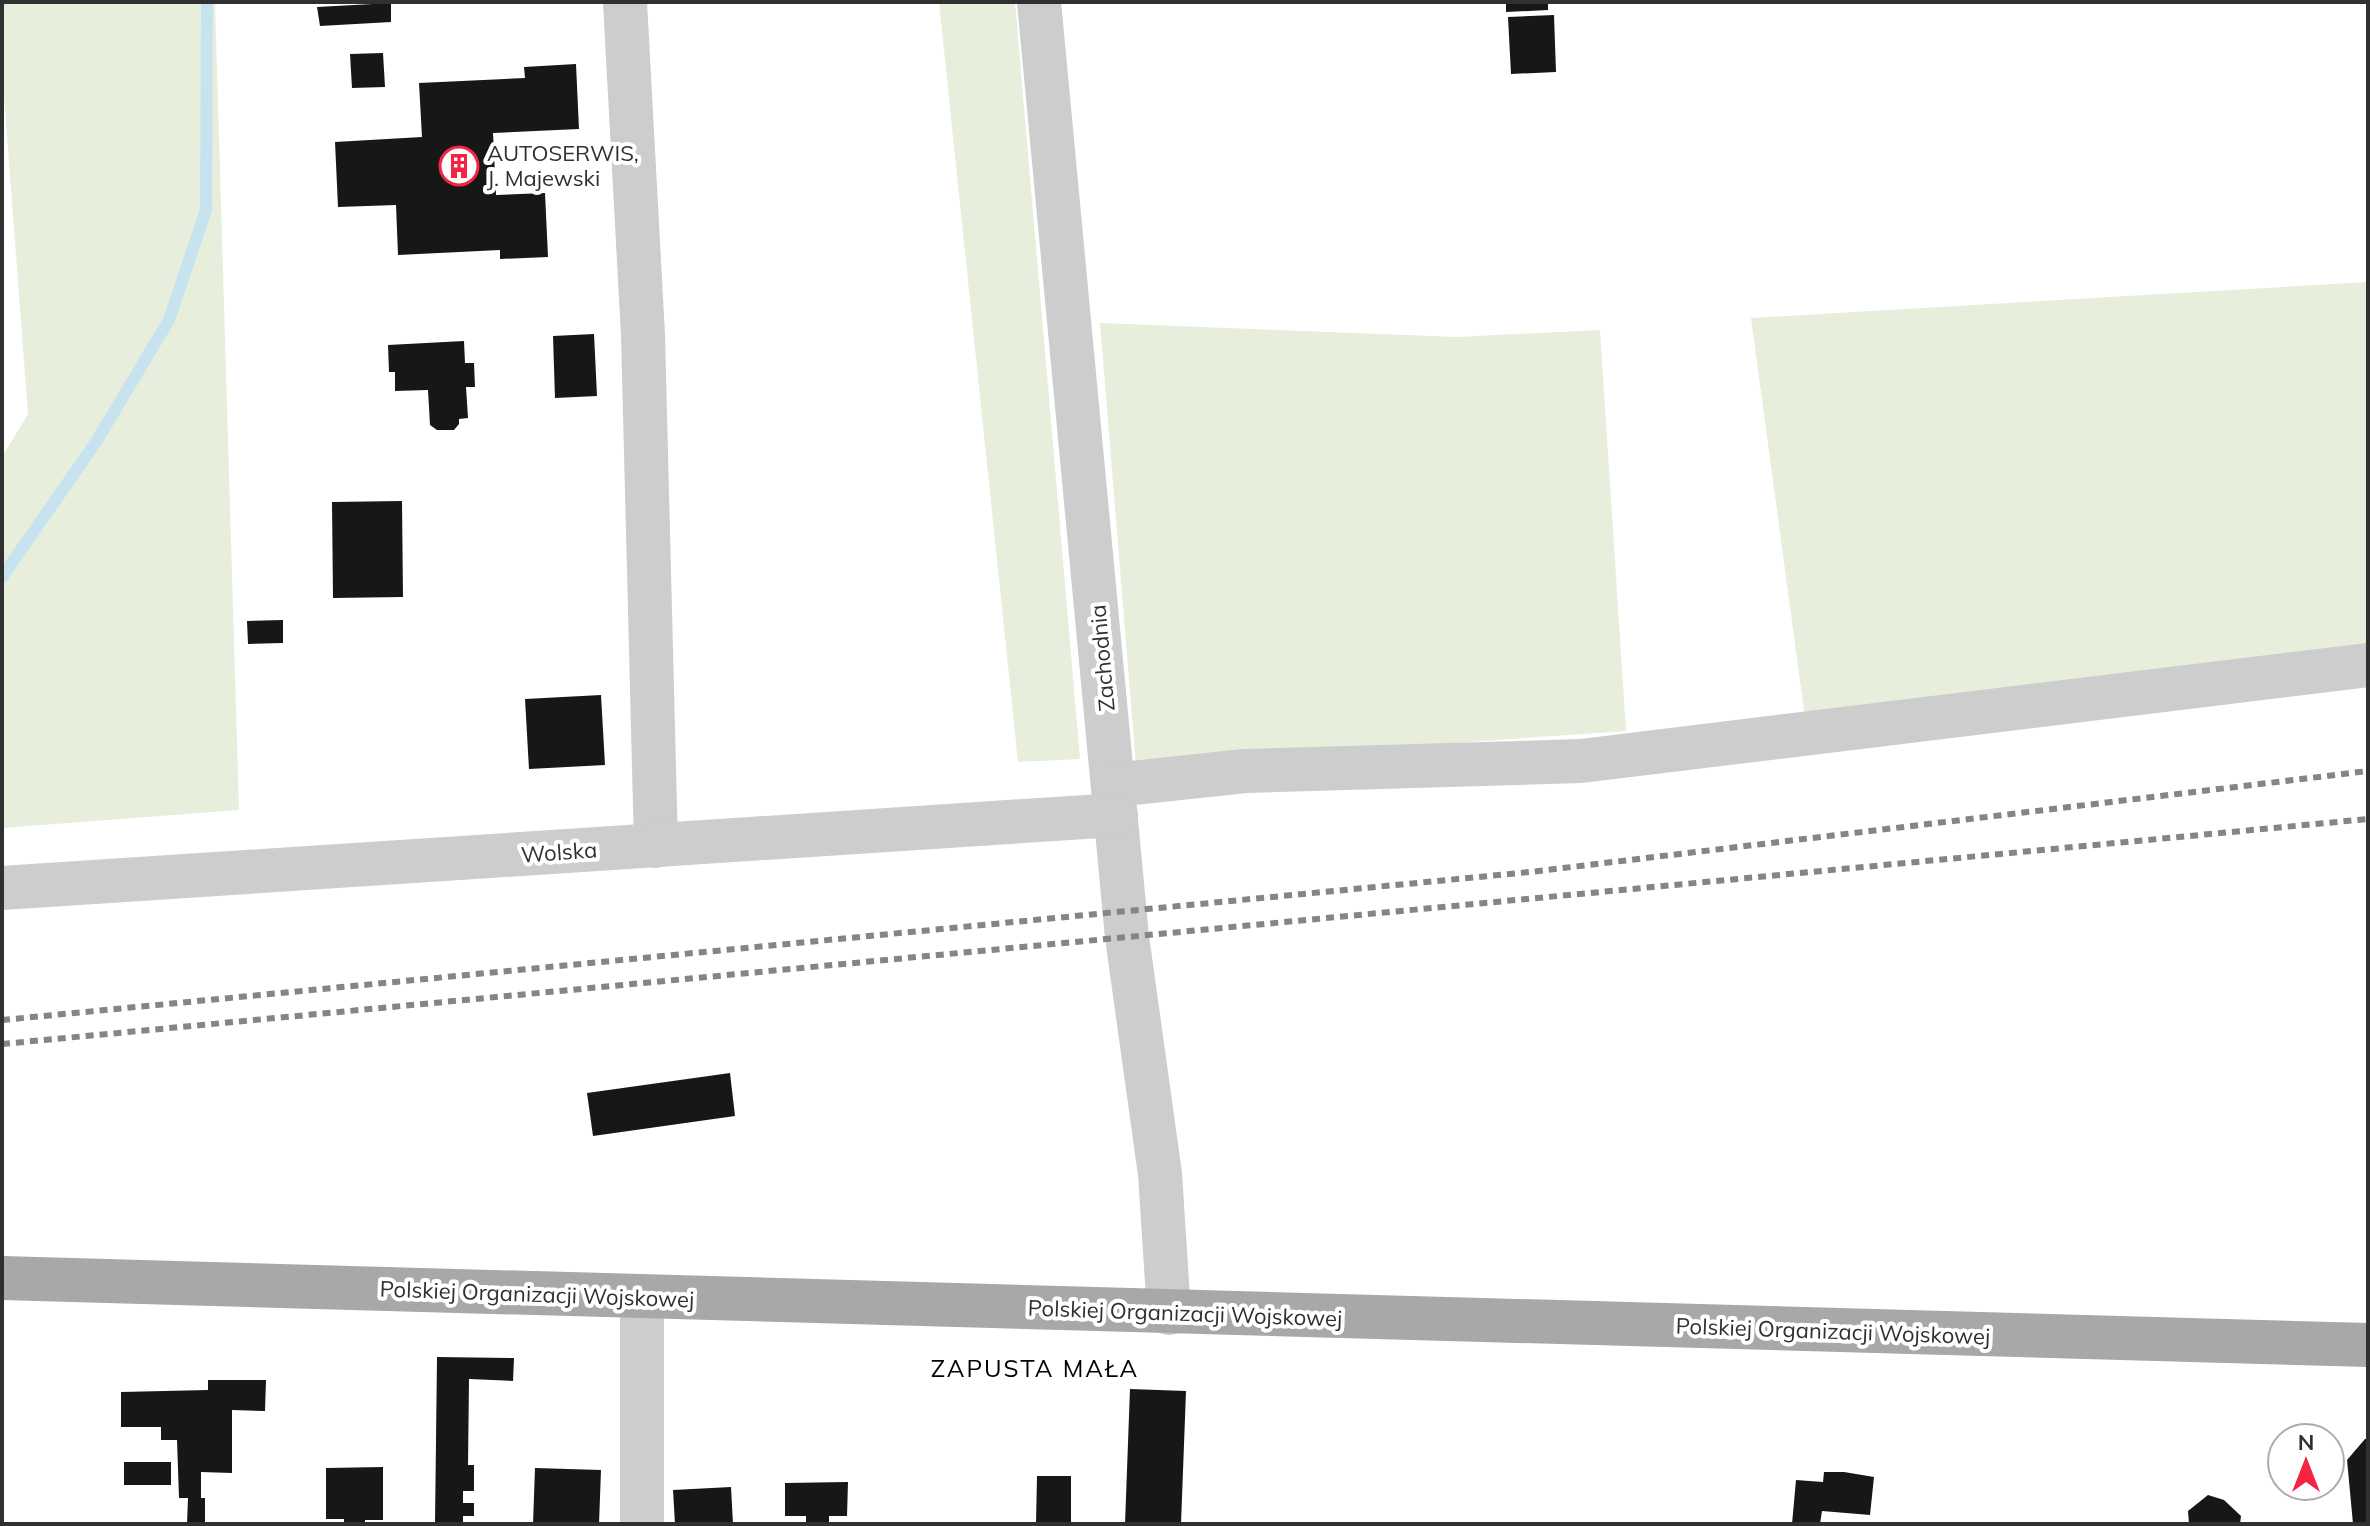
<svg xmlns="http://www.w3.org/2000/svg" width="2370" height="1526" viewBox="0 0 2370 1526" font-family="Mulish,sans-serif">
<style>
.green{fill:#e7eedc}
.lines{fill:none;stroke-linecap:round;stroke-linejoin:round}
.stream{stroke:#c7e3ef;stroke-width:12}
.building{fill:#171717}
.minor{stroke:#cdcdcd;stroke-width:44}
.major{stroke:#a8a8a8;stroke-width:44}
.rail{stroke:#858585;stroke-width:6;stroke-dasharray:8 6;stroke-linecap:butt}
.labels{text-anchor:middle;stroke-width:8;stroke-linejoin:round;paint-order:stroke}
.poi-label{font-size:22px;fill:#303030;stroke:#fff;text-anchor:start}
.street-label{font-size:22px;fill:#303030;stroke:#fff}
.neighbourhood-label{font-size:24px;letter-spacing:2px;fill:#000;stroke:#fff}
</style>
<rect width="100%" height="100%" fill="#fff"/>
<!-- green -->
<g class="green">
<path d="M2 2H215L239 810 2 828V457L28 414 2 69Z"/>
<path d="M939 2H1015L1080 759 1018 762Z"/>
<path d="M2368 282V651L1805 718 1751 318Z"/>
<path d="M1100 323 1457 337 1600 330 1626 731 1136 765Z"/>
</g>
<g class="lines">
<!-- stream -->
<path class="stream" d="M2 577 96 442 169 320 206 210 207 2"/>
</g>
<!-- building -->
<g class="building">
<path d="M1506 2H1548V10L1506 12Z"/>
<path d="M391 3V22L320 26 317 7Z"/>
<path d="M1554 15 1556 72 1511 74 1508 17Z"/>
<path d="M383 53 385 87 352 88 350 54Z"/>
<path d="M576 64 579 129 493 133 496 195 545 193 548 257 500 259V250L398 255 396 205 338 207 335 142 422 137 419 83 525 78 524 67Z"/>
<path d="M594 334 597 396 555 398 553 336Z"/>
<path d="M464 341 465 363H474L475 387H466L468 418 459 419V424L454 430H437L430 425 428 390 395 391V372H389L388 345Z"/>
<path d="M402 501 403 597 333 598 332 502Z"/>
<path d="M283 620V643L248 644 247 621Z"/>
<path d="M601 695 605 765 529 769 525 699Z"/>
<path d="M730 1073 735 1116 593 1136 587 1093Z"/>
<path d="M437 1357 514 1358 513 1381 469 1379 468 1465H474V1491H463V1503H474V1516H463V1524H435Z"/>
<path d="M208 1380H266L265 1411 232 1410V1473L201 1472V1498H205V1524H187L188 1498H179L177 1440H161V1427H121V1392L208 1390Z"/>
<path d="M1130 1389 1186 1391 1181 1524H1125Z"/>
<path d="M2365 1439H2368V1524H2353L2347 1460Z"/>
<rect x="124" y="1462" width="47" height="23"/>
<path d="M383 1467V1520H365V1524H344V1519H326V1468Z"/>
<path d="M535 1468 601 1470 599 1524H533Z"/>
<path d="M1824 1472H1844L1874 1477 1870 1515 1822 1511 1820 1524H1792L1796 1480 1823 1482Z"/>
<path d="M1037 1476H1071V1524H1036Z"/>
<path d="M848 1482 847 1516H829V1524H806V1516H785V1483Z"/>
<path d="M731 1487 733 1524H675L673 1490Z"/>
<path d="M2208 1495 2224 1500 2241 1516 2240 1524H2189L2188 1511Z"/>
</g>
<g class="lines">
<!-- minor -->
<g class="minor">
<path d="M625 2 643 335 656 846"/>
<path d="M1039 2 1127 937 1160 1174 1169 1313"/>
<path d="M1114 785 1245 771 1581 761 2368 665"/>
<path d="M2 888 1116 815"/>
<path d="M642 1524V1297"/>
</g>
<!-- major -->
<path class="major" d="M2 1278 2368 1345"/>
<!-- rail -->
<g class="rail">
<path d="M2 1020 1530 872 2368 771"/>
<path d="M2 1044 2368 819"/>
</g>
</g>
<!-- icons -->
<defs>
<symbol id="building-ring" viewBox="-11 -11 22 22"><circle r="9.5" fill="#fff" stroke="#f52344" stroke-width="1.5"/><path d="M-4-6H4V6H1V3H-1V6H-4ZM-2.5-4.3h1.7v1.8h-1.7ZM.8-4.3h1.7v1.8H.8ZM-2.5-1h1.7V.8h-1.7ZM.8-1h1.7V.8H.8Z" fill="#f52344"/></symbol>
</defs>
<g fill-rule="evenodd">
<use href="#building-ring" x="437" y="144" width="44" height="44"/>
</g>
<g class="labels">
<!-- poi labels -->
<g class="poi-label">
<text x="487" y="161">AUTOSERWIS,<tspan x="487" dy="25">J. Majewski</tspan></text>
</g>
<!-- street labels -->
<g class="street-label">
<text transform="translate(1102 658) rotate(-95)" y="8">Zachodnia</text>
<text transform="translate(559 852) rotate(-4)" y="8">Wolska</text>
<text transform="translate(537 1294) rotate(2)" y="8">Polskiej Organizacji Wojskowej</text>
<text transform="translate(1185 1313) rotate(2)" y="8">Polskiej Organizacji Wojskowej</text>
<text transform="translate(1833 1331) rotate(2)" y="8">Polskiej Organizacji Wojskowej</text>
</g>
<!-- neighbourhood labels -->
<g class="neighbourhood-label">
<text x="1035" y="1377">ZAPUSTA MAŁA</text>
</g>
</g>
<!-- border -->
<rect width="2370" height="1526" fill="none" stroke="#303030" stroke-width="8"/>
<!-- north arrow -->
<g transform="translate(2306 1462)"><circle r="38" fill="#ffffff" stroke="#acacac" stroke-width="2"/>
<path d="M0-6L14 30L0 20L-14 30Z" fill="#f52344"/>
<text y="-12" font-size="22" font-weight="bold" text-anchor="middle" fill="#303030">N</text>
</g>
</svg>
